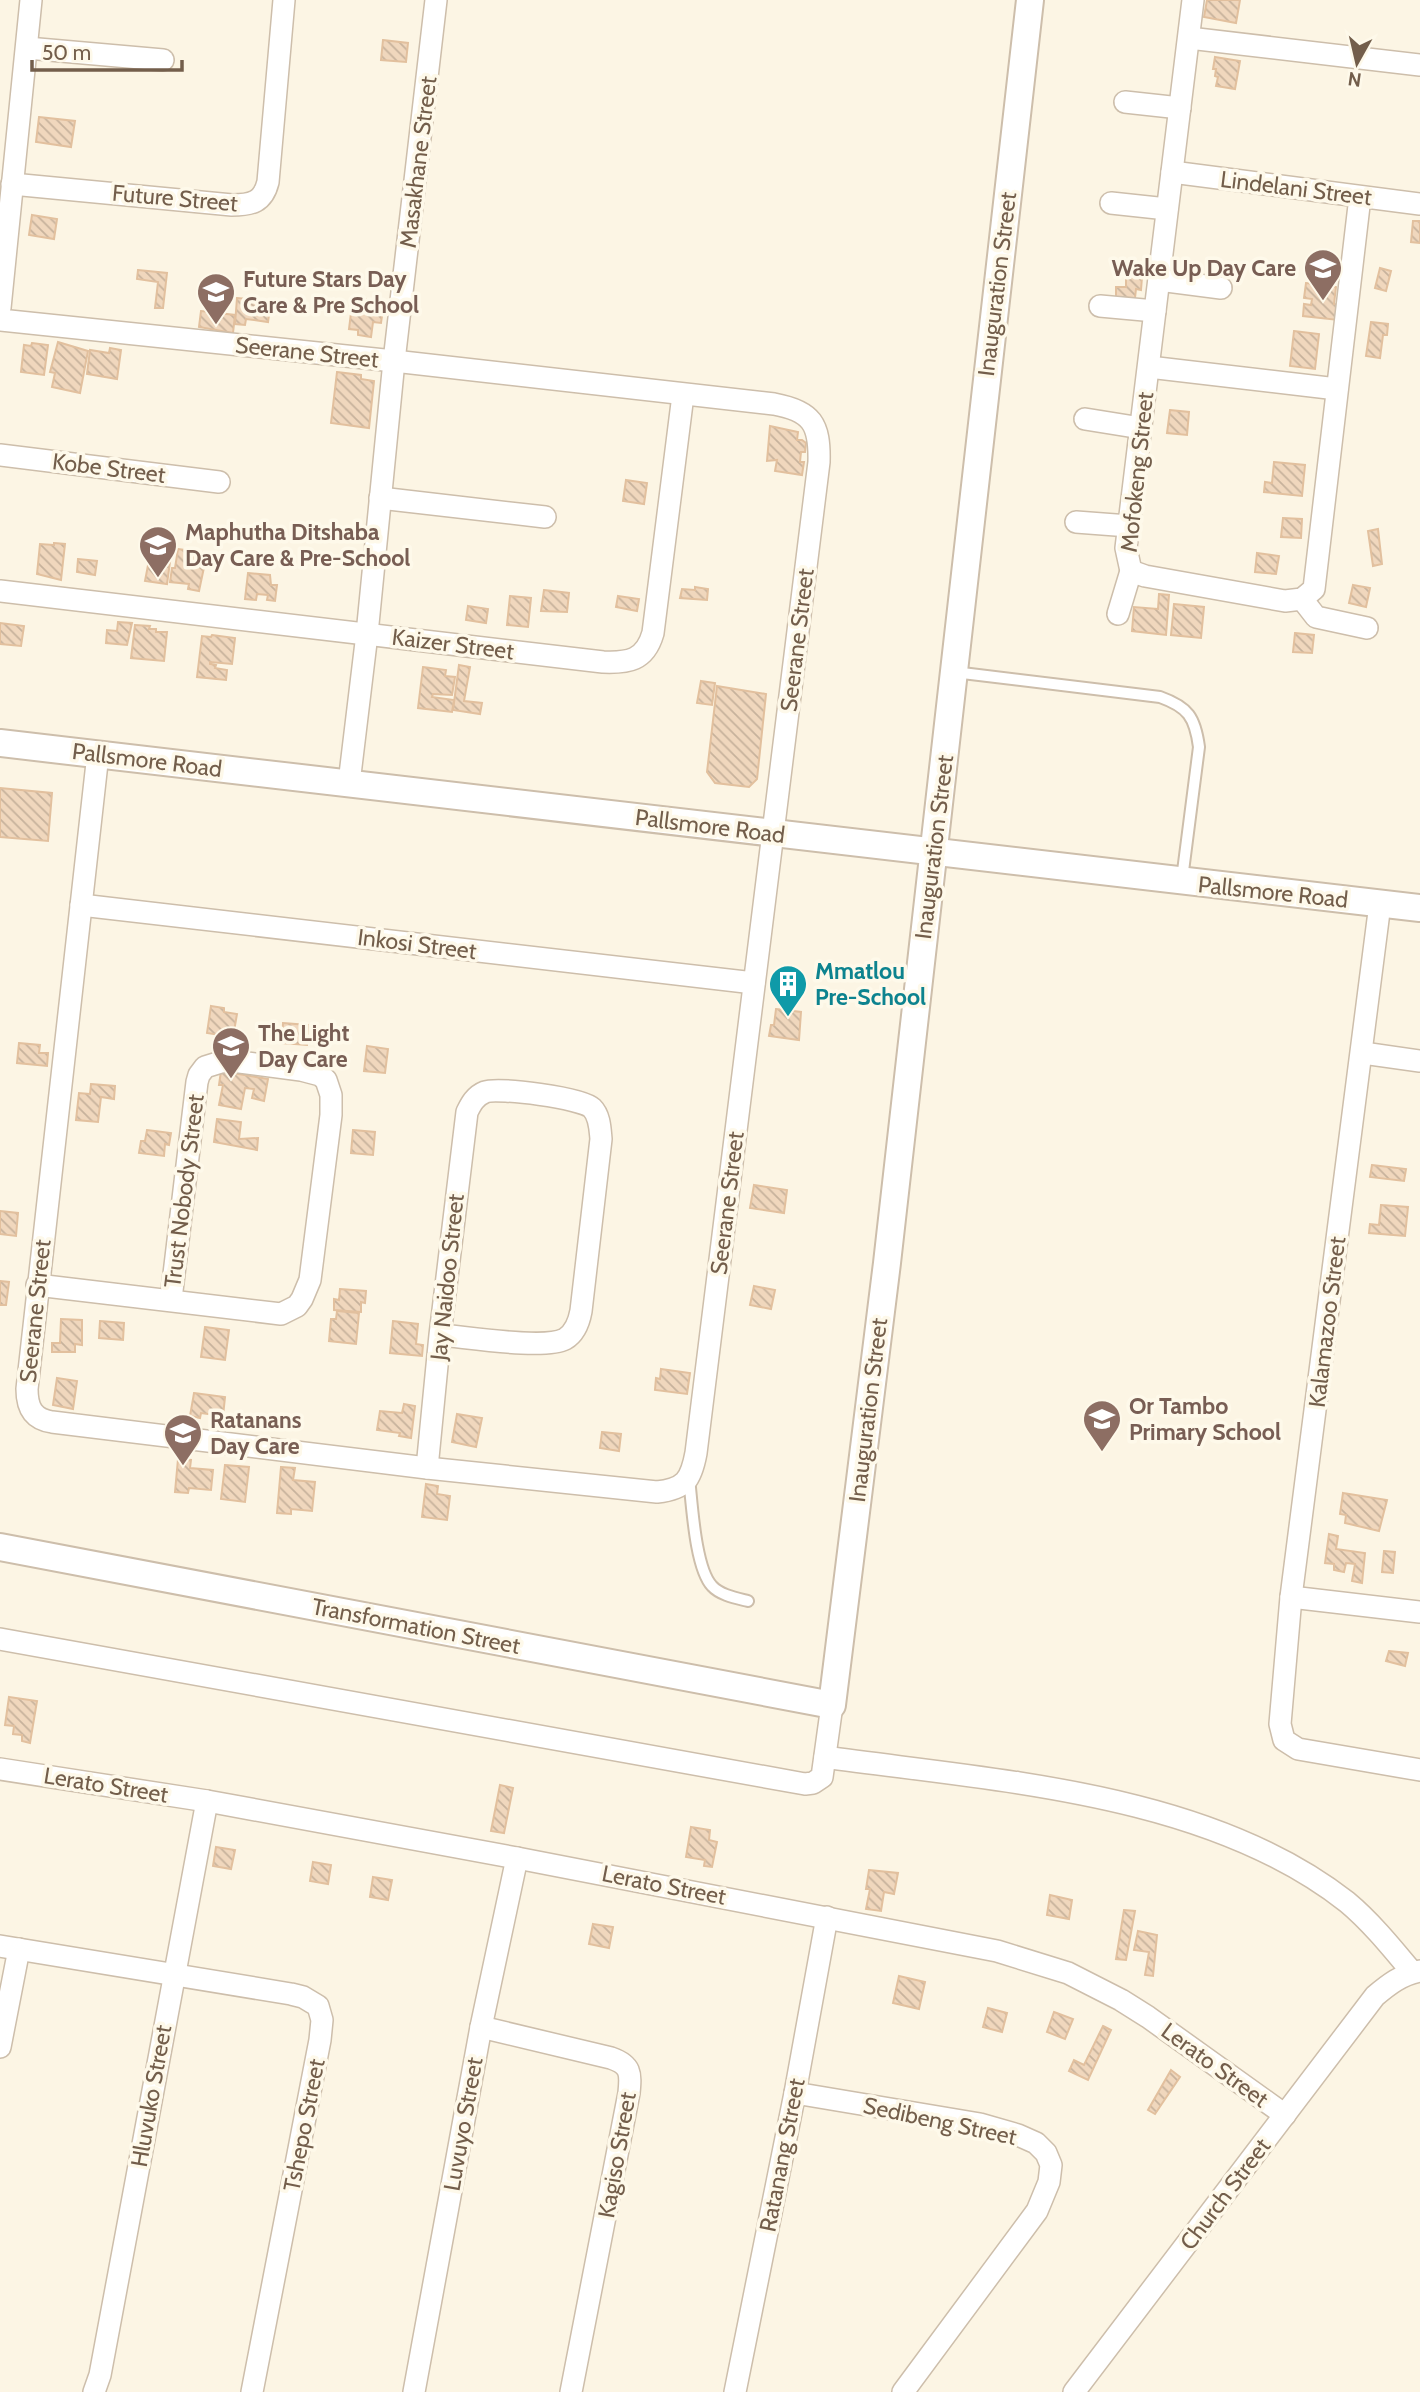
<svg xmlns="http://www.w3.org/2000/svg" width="1420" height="2392" viewBox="0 0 1420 2392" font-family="Cabin,sans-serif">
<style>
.building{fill:url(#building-back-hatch);stroke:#e2c09e;stroke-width:2}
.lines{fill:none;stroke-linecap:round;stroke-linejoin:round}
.service-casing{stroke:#cdbeab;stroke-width:14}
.minor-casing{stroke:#cdbeab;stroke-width:24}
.tertiary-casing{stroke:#cdbeab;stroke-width:30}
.service{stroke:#fff;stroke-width:10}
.minor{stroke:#fff;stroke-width:21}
.tertiary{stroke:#fff;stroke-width:26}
.labels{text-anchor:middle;stroke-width:7;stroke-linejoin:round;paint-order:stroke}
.street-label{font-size:23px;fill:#735e4b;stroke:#fef9ea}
.education-label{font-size:23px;font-weight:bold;fill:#785e54;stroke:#fef9ea;text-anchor:start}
.culture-label{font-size:23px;font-weight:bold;fill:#0d838f;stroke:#fef9ea;text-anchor:start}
</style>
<defs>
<pattern id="building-back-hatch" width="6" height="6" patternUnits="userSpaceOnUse" patternTransform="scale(1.75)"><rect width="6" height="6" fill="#f0d7bd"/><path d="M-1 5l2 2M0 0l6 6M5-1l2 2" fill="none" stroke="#c7b29c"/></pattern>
</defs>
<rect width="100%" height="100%" fill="#fcf5e4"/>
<!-- building -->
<g class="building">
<path d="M1207 0H1240L1236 23 1204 17Z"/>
<path d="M383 40 408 43 406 62 381 60Z"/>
<path d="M1215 57 1240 61 1235 89 1216 86 1218 77 1215 76 1216 69H1213Z"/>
<path d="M39 117 75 121 71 147 36 142Z"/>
<path d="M32 215 57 219 54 239 29 235Z"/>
<path d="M1413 221H1420V243L1411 242Z"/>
<path d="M1132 263 1143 264 1141 290 1136 289 1135 298 1116 297V287H1126V275H1131Z"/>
<path d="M1380 268 1391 271 1386 291 1375 288Z"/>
<path d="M138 270 167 273 163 308H155L158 282 137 279Z"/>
<path d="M1306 283 1336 287 1334 304 1339 305 1338 320 1303 316 1304 304 1311 305 1312 299 1304 298Z"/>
<path d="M353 297 384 302 381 323 373 322 371 337 358 335V330L349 329Z"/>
<path d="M237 298 271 301 268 322 246 319 245 325 235 324Z"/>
<path d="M201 311 235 315 233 333 199 327Z"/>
<path d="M1371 322 1388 324 1387 335H1383L1380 358 1366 356Z"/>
<path d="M1294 331 1319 334 1315 369 1290 366Z"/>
<path d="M58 342 88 351 80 393 52 387 55 373 50 372Z"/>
<path d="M32 343 48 345 44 375 21 372 24 345 31 346Z"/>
<path d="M110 348 121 350 117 379 87 374 90 350 109 353Z"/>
<path d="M337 372 361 375V379L374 381 369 428 331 423Z"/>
<path d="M1170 410 1189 412 1187 435 1167 433Z"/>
<path d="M770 426 798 432 797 440H802L806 443 805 452H801L800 462H804L802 475 775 471 777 460 767 461Z"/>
<path d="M1274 462 1305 465 1302 496 1264 492 1265 482 1272 483Z"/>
<path d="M626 480 647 483 644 504 623 501Z"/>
<path d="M1283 518 1302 519 1301 538 1281 537Z"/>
<path d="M1378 529 1382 564 1373 566 1368 531Z"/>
<path d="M54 543 65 544 61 580 37 574 40 544 54 545Z"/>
<path d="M178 549 207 553 199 591 188 589 189 584 170 582 172 568H175Z"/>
<path d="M1257 553 1279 556 1276 574 1255 572Z"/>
<path d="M78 559 97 561 95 575 77 572Z"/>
<path d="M149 560 170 562 167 584 145 581Z"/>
<path d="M248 573 270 575 271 585H277L275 601 267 600 268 595 257 594 256 600 245 599Z"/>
<path d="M1353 585 1370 588 1366 607 1349 603Z"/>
<path d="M695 587 708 589 707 600 680 598 682 589 695 590Z"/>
<path d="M544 590 569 593 567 612 541 611Z"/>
<path d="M1159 594 1169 595 1166 635 1132 631 1134 607 1158 609Z"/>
<path d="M510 596 531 598 528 627 507 625Z"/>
<path d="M618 596 639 599 637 611 616 607Z"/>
<path d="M1174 604 1204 607 1201 638 1171 635Z"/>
<path d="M468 606 488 609 486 623 466 620Z"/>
<path d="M118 622 132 623 127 645 106 643 107 630 117 631Z"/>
<path d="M0 623 24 626 21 646 0 644Z"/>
<path d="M135 625 150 626 149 629H156V632H167L164 661 131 658Z"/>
<path d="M1295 633 1314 635 1312 653 1293 652Z"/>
<path d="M212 635 235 638 232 664 210 662V664L216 665 215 668 227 670 226 680 197 677 202 636 211 637Z"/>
<path d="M459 665 470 667 464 701 482 703 480 714 453 710Z"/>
<path d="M423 667 446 670 445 676 455 677 452 695 433 694 432 697 454 700 452 712 418 708Z"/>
<path d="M701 681 715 683 712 705 697 703Z"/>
<path d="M717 686 766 694 757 779 749 787 715 783 707 772Z"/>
<path d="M0 788 52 793 48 841 0 837Z"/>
<path d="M211 1006 224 1008V1012L237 1014 233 1037 207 1033Z"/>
<path d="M776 1009 801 1012 799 1040 769 1036 771 1025H774Z"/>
<path d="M283 1023 308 1025 307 1045 282 1043Z"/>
<path d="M19 1043 40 1045 39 1053H48L47 1066 17 1063Z"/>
<path d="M367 1046 388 1049 385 1073 364 1071Z"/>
<path d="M221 1071 268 1079 264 1101 252 1098 254 1089 245 1088 241 1109 219 1105 223 1085H219Z"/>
<path d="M91 1084 115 1086 114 1099 101 1097 98 1122 76 1120 79 1093 90 1094Z"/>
<path d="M217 1119 241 1122 239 1139 258 1138 257 1150 214 1142Z"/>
<path d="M147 1130 171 1133 169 1145 165 1144 164 1156 139 1153 141 1141H145Z"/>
<path d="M353 1130 375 1132 373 1155 351 1153Z"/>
<path d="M1372 1165 1406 1169 1404 1181 1370 1177Z"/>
<path d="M754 1185 787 1190 784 1213 750 1208Z"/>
<path d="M1381 1205 1408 1207 1405 1236 1369 1233 1370 1224 1379 1225Z"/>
<path d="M0 1211 18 1213 16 1236 0 1234Z"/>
<path d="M0 1281 9 1282 6 1305H0Z"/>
<path d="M754 1286 775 1290 771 1309 750 1305Z"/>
<path d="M340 1289 366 1291 365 1303 361 1302V1312L334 1310V1299L339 1300Z"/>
<path d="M337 1311 359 1313 356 1344 329 1341 331 1319H336Z"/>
<path d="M61 1319 82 1320V1345L75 1344V1352H52V1343H60Z"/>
<path d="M100 1321 124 1323 123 1340 99 1338Z"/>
<path d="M393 1321 418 1324 416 1344 423 1345 422 1356 390 1353Z"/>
<path d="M205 1327 229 1330 225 1360 201 1357Z"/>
<path d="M661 1369 690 1373 687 1394 655 1390 656 1378 660 1379Z"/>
<path d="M57 1378 77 1381 73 1409 53 1405Z"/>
<path d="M194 1393 225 1397 223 1416 201 1413 200 1418 190 1416Z"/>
<path d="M404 1404 415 1406 411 1438 399 1436 400 1433 377 1430 380 1411 402 1413Z"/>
<path d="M457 1414 482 1418 476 1447 452 1442Z"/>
<path d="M602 1432 621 1434 619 1451 600 1448Z"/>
<path d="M178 1459 191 1460 190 1468 213 1470 211 1490 189 1488 188 1493 175 1492Z"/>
<path d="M225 1465 249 1467 245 1502 221 1499Z"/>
<path d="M281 1467 295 1468 293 1480 315 1482 312 1511 291 1509V1514L277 1513Z"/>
<path d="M426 1484 438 1486 437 1494 450 1496 447 1520 422 1517Z"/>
<path d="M1343 1493 1387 1500 1379 1531 1345 1523 1346 1515 1340 1514Z"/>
<path d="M1329 1534 1338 1536 1336 1549 1365 1553 1362 1583 1352 1581 1355 1564 1346 1563 1344 1572 1334 1570V1564L1325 1563Z"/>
<path d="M1384 1551 1395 1552 1393 1573 1382 1572Z"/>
<path d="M1389 1651 1408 1653 1405 1666 1386 1661Z"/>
<path d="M9 1697 37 1701 30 1743 22 1741V1735L13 1734 14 1726 5 1725Z"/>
<path d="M500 1785 513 1788 504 1833 491 1831Z"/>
<path d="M691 1827 710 1830 709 1840 717 1842 712 1867 704 1866 705 1860 686 1857Z"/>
<path d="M216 1847 235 1850 231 1869 213 1866Z"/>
<path d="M313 1862 331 1865 328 1884 310 1881Z"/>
<path d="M869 1870 898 1873 894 1894 884 1892 881 1911 866 1909 870 1889H866Z"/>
<path d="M373 1877 392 1880 388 1900 370 1897Z"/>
<path d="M1050 1895 1072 1900 1069 1919 1047 1915Z"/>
<path d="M1124 1910 1135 1911 1126 1960 1116 1959Z"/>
<path d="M593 1924 613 1927 609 1948 589 1944Z"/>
<path d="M1138 1931 1157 1935 1153 1976 1145 1975 1149 1952 1134 1950Z"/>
<path d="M899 1976 925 1982 919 2009 893 2003Z"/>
<path d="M988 2008 1007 2013 1002 2032 983 2027Z"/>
<path d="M1054 2012 1073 2019 1065 2039 1047 2032Z"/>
<path d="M1103 2026 1111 2030 1088 2080 1069 2071 1074 2060 1084 2065Z"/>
<path d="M1171 2070 1180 2077 1155 2114 1148 2110Z"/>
</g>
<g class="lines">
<defs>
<g id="service">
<path d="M954 672 1160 697C1188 707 1195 717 1199 747L1182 879"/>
<path d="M689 1478C692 1503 695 1568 712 1586 720 1595 736 1598 748 1601"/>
</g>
<g id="minor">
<path d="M1193 0 1126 548 1131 571 1145 576 1285 601 1302 599 1314 589 1360 197"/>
<path d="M1189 38 1420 65"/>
<path d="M27 48 163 60"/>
<path d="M1125 102 1180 108"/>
<path d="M1172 172 1420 204"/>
<path d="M12 184 232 205C252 205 263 202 268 182L284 0"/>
<path d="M1111 203 1167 209"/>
<path d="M1159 280 1221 288"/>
<path d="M1100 306 1155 311"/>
<path d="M0 308 31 0"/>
<path d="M0 320 394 361 774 404C812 411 820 424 819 462L696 1453C691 1480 685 1489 657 1492L427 1468 52 1422C33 1419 27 1408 27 1389L98 754"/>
<path d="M1149 367 1337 389"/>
<path d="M1085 419 1141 428"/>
<path d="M0 455 219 482"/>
<path d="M380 498 545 517"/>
<path d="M1076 522 1129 526"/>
<path d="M0 591 603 662C628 663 645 661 653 633L683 395"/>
<path d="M1302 599 1316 617 1367 628"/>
<path d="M1118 614 1131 571"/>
<path d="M349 783 367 634 394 361 436 0"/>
<path d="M1380 904 1291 1597 1280 1724 1284 1740 1298 1749 1420 1770"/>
<path d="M81 905 754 983"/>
<path d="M1363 1053 1420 1061"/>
<path d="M37 1285 281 1314 297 1306 302 1299 310 1280 331 1115V1095L326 1080 320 1075 301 1070 232 1061 221 1062 205 1067 199 1075 197 1082 171 1299"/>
<path d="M427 1468 440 1335 467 1112C471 1104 475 1096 485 1092 498 1087 582 1098 592 1108 600 1116 600 1129 601 1139L581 1311C579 1322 575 1333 565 1339 545 1350 466 1337 440 1335"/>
<path d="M1291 1597 1420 1612"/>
<path d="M0 1639 805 1784 813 1783 822 1777 832 1705"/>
<path d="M825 1757C996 1781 1207 1792 1347 1902 1371 1922 1392 1948 1412 1972"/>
<path d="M0 1769 207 1801 517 1858 997 1951 1068 1973 1121 2000 1148 2017 1285 2115"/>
<path d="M0 1946 291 1994 303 1997 318 2006 322 2020 320 2040 252 2392"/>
<path d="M481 2027 611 2058C631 2065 631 2073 629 2093L571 2392"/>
<path d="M0 2047 19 1949"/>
<path d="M795 2093 980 2124 1018 2135 1036 2143 1046 2153 1051 2165 1049 2182 1037 2211 903 2392"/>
<path d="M94 2392 100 2375 207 1801"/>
<path d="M414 2392 481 2027 517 1858"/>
<path d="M735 2392 795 2093 827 1917"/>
<path d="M1074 2392 1375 1996C1388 1985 1402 1974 1420 1971"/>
</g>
<g id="tertiary">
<path d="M0 743 1420 908"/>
<path d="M0 1547 832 1705 887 1263 1030 0"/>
</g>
</defs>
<!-- service casing -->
<use href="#service" class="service-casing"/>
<!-- minor casing -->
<use href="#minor" class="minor-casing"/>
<!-- tertiary casing -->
<use href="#tertiary" class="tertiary-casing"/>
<!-- service -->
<use href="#service" class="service"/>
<!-- minor -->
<use href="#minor" class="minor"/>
<!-- tertiary -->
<use href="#tertiary" class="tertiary"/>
</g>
<!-- icons -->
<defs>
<symbol id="school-pin" viewBox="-11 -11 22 30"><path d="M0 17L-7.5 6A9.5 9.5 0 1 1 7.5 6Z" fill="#8d6e63" stroke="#fef9ea"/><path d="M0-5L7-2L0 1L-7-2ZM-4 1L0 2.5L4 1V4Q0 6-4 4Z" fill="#fff"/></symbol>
<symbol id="building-pin" viewBox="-11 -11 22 30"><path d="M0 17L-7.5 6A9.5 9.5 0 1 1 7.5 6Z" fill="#0f9aa8" stroke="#fef9ea"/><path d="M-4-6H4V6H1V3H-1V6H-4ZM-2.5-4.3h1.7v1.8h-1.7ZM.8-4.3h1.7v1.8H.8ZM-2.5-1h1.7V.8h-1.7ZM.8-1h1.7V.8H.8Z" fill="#fff"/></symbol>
</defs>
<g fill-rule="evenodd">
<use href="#school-pin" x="1301" y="246" width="44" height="60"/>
<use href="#school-pin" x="194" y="270" width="44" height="60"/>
<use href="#school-pin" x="136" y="523" width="44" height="60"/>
<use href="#building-pin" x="766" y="962" width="44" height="60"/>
<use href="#school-pin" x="209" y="1024" width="44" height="60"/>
<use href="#school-pin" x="1080" y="1397" width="44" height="60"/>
<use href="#school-pin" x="161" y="1411" width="44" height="60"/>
</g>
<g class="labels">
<!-- street labels -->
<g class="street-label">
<text transform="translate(418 162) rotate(-83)" y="8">Masakhane Street</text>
<text transform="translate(1296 188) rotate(7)" y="8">Lindelani Street</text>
<text transform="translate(175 198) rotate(5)" y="8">Future Street</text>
<text transform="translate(997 284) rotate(-83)" y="8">Inauguration Street</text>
<text transform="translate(307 352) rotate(6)" y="8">Seerane Street</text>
<text transform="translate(109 468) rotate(7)" y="8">Kobe Street</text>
<text transform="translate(1137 472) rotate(-84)" y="8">Mofokeng Street</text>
<text transform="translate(797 640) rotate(-83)" y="8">Seerane Street</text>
<text transform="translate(453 644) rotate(7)" y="8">Kaizer Street</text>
<text transform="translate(147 760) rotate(7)" y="8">Pallsmore Road</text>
<text transform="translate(710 826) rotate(7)" y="8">Pallsmore Road</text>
<text transform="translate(934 847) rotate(-83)" y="8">Inauguration Street</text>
<text transform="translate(1273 892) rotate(6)" y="8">Pallsmore Road</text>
<text transform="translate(417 944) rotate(7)" y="8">Inkosi Street</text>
<text transform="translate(184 1191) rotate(-83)" y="8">Trust Nobody Street</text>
<text transform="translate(727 1203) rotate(-83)" y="8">Seerane Street</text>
<text transform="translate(447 1277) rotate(-84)" y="8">Jay Naidoo Street</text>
<text transform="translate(35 1311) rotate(-84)" y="8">Seerane Street</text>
<text transform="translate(1327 1322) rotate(-83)" y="8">Kalamazoo Street</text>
<text transform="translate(868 1410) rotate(-83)" y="8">Inauguration Street</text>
<text transform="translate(416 1626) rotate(11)" y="8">Transformation Street</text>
<text transform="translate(106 1785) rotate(9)" y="8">Lerato Street</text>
<text transform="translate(664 1885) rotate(11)" y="8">Lerato Street</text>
<text transform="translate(1215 2065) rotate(36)" y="8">Lerato Street</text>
<text transform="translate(151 2096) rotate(-80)" y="8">Hluvuko Street</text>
<text transform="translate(940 2121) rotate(12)" y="8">Sedibeng Street</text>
<text transform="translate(463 2124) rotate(-80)" y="8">Luvuyo Street</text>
<text transform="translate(304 2125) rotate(-79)" y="8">Tshepo Street</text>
<text transform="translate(617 2155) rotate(-80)" y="8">Kagiso Street</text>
<text transform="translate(782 2155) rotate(-79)" y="8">Ratanang Street</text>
<text transform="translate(1225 2194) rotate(-53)" y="8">Church Street</text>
</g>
<!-- education labels -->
<g class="education-label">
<text x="1296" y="276" text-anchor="end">Wake Up Day Care</text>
<text x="243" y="287">Future Stars Day<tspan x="243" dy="26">Care &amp; Pre School</tspan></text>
<text x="185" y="540">Maphutha Ditshaba<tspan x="185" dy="26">Day Care &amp; Pre-School</tspan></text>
<text x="258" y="1041">The Light<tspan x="258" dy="26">Day Care</tspan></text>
<text x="1129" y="1414">Or Tambo<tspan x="1129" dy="26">Primary School</tspan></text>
<text x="210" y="1428">Ratanans<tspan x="210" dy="26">Day Care</tspan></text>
</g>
<!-- culture labels -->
<g class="culture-label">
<text x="815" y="979">Mmatlou<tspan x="815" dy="26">Pre-School</tspan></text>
</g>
</g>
<!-- north arrow -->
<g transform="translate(1357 63) rotate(188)" stroke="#fef9ea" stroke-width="5" paint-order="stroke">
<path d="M0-5L12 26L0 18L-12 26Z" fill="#735e4b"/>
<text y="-10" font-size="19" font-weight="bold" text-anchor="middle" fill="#735e4b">N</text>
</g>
<!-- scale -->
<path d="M32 60v10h150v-10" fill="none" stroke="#735e4b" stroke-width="3.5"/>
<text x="42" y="60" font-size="21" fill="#735e4b" stroke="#fef9ea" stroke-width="5" paint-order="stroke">50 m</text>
</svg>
